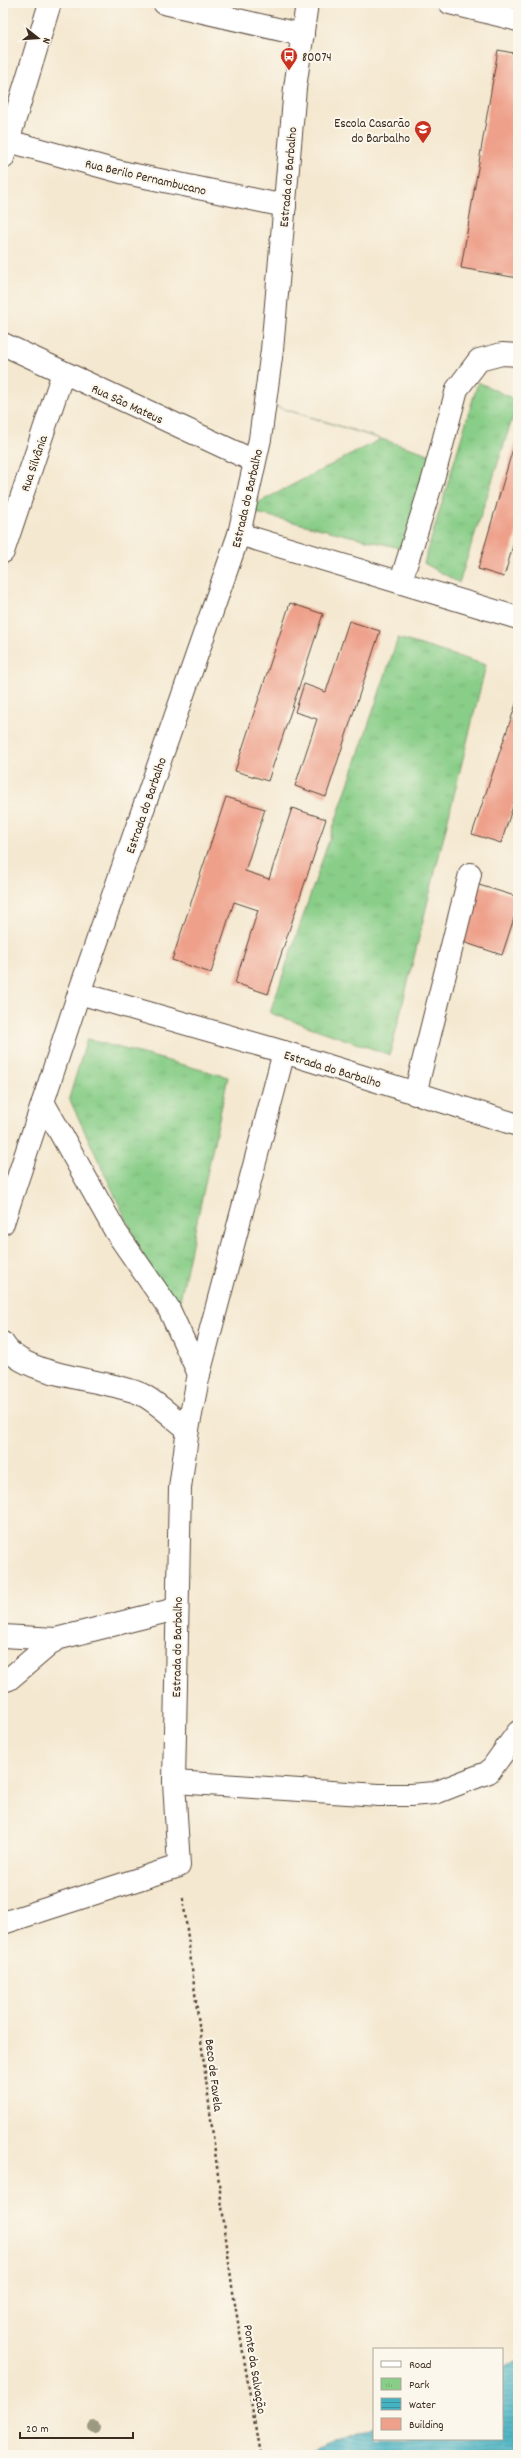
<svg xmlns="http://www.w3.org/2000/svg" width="521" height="2458" viewBox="0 0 521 2458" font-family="Dekko,sans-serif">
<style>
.park{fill:url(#park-tufts);stroke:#627c53}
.water{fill:url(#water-rules);stroke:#406e70}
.building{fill:#eea08a}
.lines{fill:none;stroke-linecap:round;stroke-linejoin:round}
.minor-casing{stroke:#574639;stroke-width:24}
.path{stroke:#574639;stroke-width:2.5;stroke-dasharray:3 3;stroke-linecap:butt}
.minor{stroke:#fff;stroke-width:22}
.tree{fill:#9b9a80}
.labels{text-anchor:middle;stroke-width:4;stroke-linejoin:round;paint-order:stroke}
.poi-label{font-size:13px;fill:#3b2a1e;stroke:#fbf7ec;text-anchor:start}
.street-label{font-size:13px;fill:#3b2a1e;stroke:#fbf7ec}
</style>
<defs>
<pattern id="park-tufts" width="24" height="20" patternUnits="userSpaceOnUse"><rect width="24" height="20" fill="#89ce88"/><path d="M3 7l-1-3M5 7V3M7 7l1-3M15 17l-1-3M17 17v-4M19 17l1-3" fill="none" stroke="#77b175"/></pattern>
<pattern id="water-rules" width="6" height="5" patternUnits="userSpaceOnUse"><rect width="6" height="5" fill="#45b2c2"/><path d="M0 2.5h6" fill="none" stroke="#3b919d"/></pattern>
</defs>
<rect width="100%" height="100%" fill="#fbf7ec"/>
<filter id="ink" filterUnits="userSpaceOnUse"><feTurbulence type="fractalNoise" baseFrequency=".025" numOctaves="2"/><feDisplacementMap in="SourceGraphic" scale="8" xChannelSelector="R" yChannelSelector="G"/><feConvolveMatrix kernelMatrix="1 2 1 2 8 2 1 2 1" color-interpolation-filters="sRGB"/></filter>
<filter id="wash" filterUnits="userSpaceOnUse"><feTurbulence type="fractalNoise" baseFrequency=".012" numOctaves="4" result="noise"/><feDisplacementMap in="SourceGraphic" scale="16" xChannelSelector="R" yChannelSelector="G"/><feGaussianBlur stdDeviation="0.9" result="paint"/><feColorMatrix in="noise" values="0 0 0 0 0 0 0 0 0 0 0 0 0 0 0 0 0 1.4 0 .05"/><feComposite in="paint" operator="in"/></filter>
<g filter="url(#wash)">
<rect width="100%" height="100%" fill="#f4e8d0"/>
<!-- park -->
<g class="park">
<path d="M478 382 518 401 459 583 424 563Z"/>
<path d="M265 403 439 457 412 551 244 510 381 439Z"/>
<path d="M398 638 486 665 390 1055 270 1013Z"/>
<path d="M87 1039 228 1077 175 1323 69 1098Z"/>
</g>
<!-- water -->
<path class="water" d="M518 2359V2455H305L374 2427V2439H502V2369Z"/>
<g id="blocks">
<!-- building -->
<g class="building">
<path d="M498 50 518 54V278L461 268Z"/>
<path d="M518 431V528L504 577 478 569Z"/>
<path d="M290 603 323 614 268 781 235 771Z"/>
<path d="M349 621 380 631 326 797 295 786 317 719 295 712 304 684 326 692Z"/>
<path d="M518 698V791L501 843 472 834Z"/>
<path d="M226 797 265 809 245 871 269 879 292 808 326 819 268 994 235 983 258 910 234 902 211 973 172 960Z"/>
<path d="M479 885 518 897V906L502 955 460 941Z"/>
</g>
</g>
</g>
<g filter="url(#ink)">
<use href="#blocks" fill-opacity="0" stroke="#574639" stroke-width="1"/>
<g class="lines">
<defs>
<g id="minor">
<path d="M164 3 303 35"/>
<path d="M450 3 518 20"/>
<path d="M8 141 121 172 285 206"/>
<path d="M3 158 50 3"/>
<path d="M3 344 254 461"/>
<path d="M239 534 518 618"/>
<path d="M3 552 63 373"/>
<path d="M401 581 433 479 457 389 479 360 502 354 518 355"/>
<path d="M79 993 284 1052 518 1125"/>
<path d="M415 1094 470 874"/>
<path d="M43 1102 116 1232 168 1307 199 1374"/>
<path d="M3 1223 79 993 239 534 260 439 272 350 295 88 307 3"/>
<path d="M3 1343C23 1378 105 1378 141 1394 156 1401 174 1419 188 1429"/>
<path d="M3 1636 56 1639 176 1609"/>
<path d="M3 1681 9 1679 56 1639"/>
<path d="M174 1782 379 1795H410L435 1793 489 1772 518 1732"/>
<path d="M3 1923 179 1866 174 1782 180 1488 188 1429 199 1374 284 1052"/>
</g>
</defs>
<!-- minor casing -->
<use href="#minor" class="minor-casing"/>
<!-- path -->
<path class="path" d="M183 1898 232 2286 260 2455"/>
<!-- minor -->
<use href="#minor" class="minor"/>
</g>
<!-- trees -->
<circle class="tree" cx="94" cy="2427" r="6"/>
</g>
<!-- icons -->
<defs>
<symbol id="bus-pin" viewBox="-11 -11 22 30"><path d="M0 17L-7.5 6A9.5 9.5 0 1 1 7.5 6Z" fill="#c8321e" stroke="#fbf7ec"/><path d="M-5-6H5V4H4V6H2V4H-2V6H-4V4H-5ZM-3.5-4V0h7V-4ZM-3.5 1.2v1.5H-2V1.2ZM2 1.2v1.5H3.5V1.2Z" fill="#fff"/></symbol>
<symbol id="school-pin" viewBox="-11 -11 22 30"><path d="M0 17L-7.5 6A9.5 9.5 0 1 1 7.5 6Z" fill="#c8321e" stroke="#fbf7ec"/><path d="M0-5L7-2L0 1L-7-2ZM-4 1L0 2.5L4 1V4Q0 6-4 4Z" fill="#fff"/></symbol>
</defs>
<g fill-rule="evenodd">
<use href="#bus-pin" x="279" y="46" width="20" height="27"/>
<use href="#school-pin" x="413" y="119" width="20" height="27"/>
</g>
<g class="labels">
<!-- poi labels -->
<g class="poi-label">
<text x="302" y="61">80074</text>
<text x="410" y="127" text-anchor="end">Escola Casarão<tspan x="410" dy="15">do Barbalho</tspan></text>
</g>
<!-- street labels -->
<g class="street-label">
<text transform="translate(146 176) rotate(13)" y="5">Rua Berilo Pernambucano</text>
<text transform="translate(287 177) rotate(-85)" y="5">Estrada do Barbalho</text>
<text transform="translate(128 403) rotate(25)" y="5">Rua São Mateus</text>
<text transform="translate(33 463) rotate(-71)" y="5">Rua Silvânia</text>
<text transform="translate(246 498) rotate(-77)" y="5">Estrada do Barbalho</text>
<text transform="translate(145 805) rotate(-71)" y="5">Estrada do Barbalho</text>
<text transform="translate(333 1068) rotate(17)" y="5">Estrada do Barbalho</text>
<text transform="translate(176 1647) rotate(-89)" y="5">Estrada do Barbalho</text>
<text transform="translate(215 2075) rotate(83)" y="5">Beco de Favela</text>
<text transform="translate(256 2369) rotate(81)" y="5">Ponte da Salvação</text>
</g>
</g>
<!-- margin -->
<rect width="521" height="2458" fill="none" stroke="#fbf7ec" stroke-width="16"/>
<!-- legend -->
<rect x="373" y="2348" width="130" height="92" fill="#fbf7ec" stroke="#aea59a"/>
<rect x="381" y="2361" width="20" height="6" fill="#ffffff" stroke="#aea59a"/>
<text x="409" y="2368" font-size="12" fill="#3b2a1e">Road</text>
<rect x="381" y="2378" width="20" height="12" fill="url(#park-tufts)" stroke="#aea59a"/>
<text x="409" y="2388" font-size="12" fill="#3b2a1e">Park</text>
<rect x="381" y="2398" width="20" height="12" fill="url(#water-rules)" stroke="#aea59a"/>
<text x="409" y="2408" font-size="12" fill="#3b2a1e">Water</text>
<rect x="381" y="2418" width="20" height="12" fill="#eea08a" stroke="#aea59a"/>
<text x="409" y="2428" font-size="12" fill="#3b2a1e">Building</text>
<!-- north arrow -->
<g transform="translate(38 38) rotate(107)" stroke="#fbf7ec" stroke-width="3" paint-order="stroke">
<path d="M0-3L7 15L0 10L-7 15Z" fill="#3b2a1e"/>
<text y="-6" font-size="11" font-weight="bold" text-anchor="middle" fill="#3b2a1e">N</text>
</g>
<!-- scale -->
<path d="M20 2432v6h113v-6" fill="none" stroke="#3b2a1e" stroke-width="2"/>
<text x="26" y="2432" font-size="12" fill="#3b2a1e" stroke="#fbf7ec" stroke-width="3" paint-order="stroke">20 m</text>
</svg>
